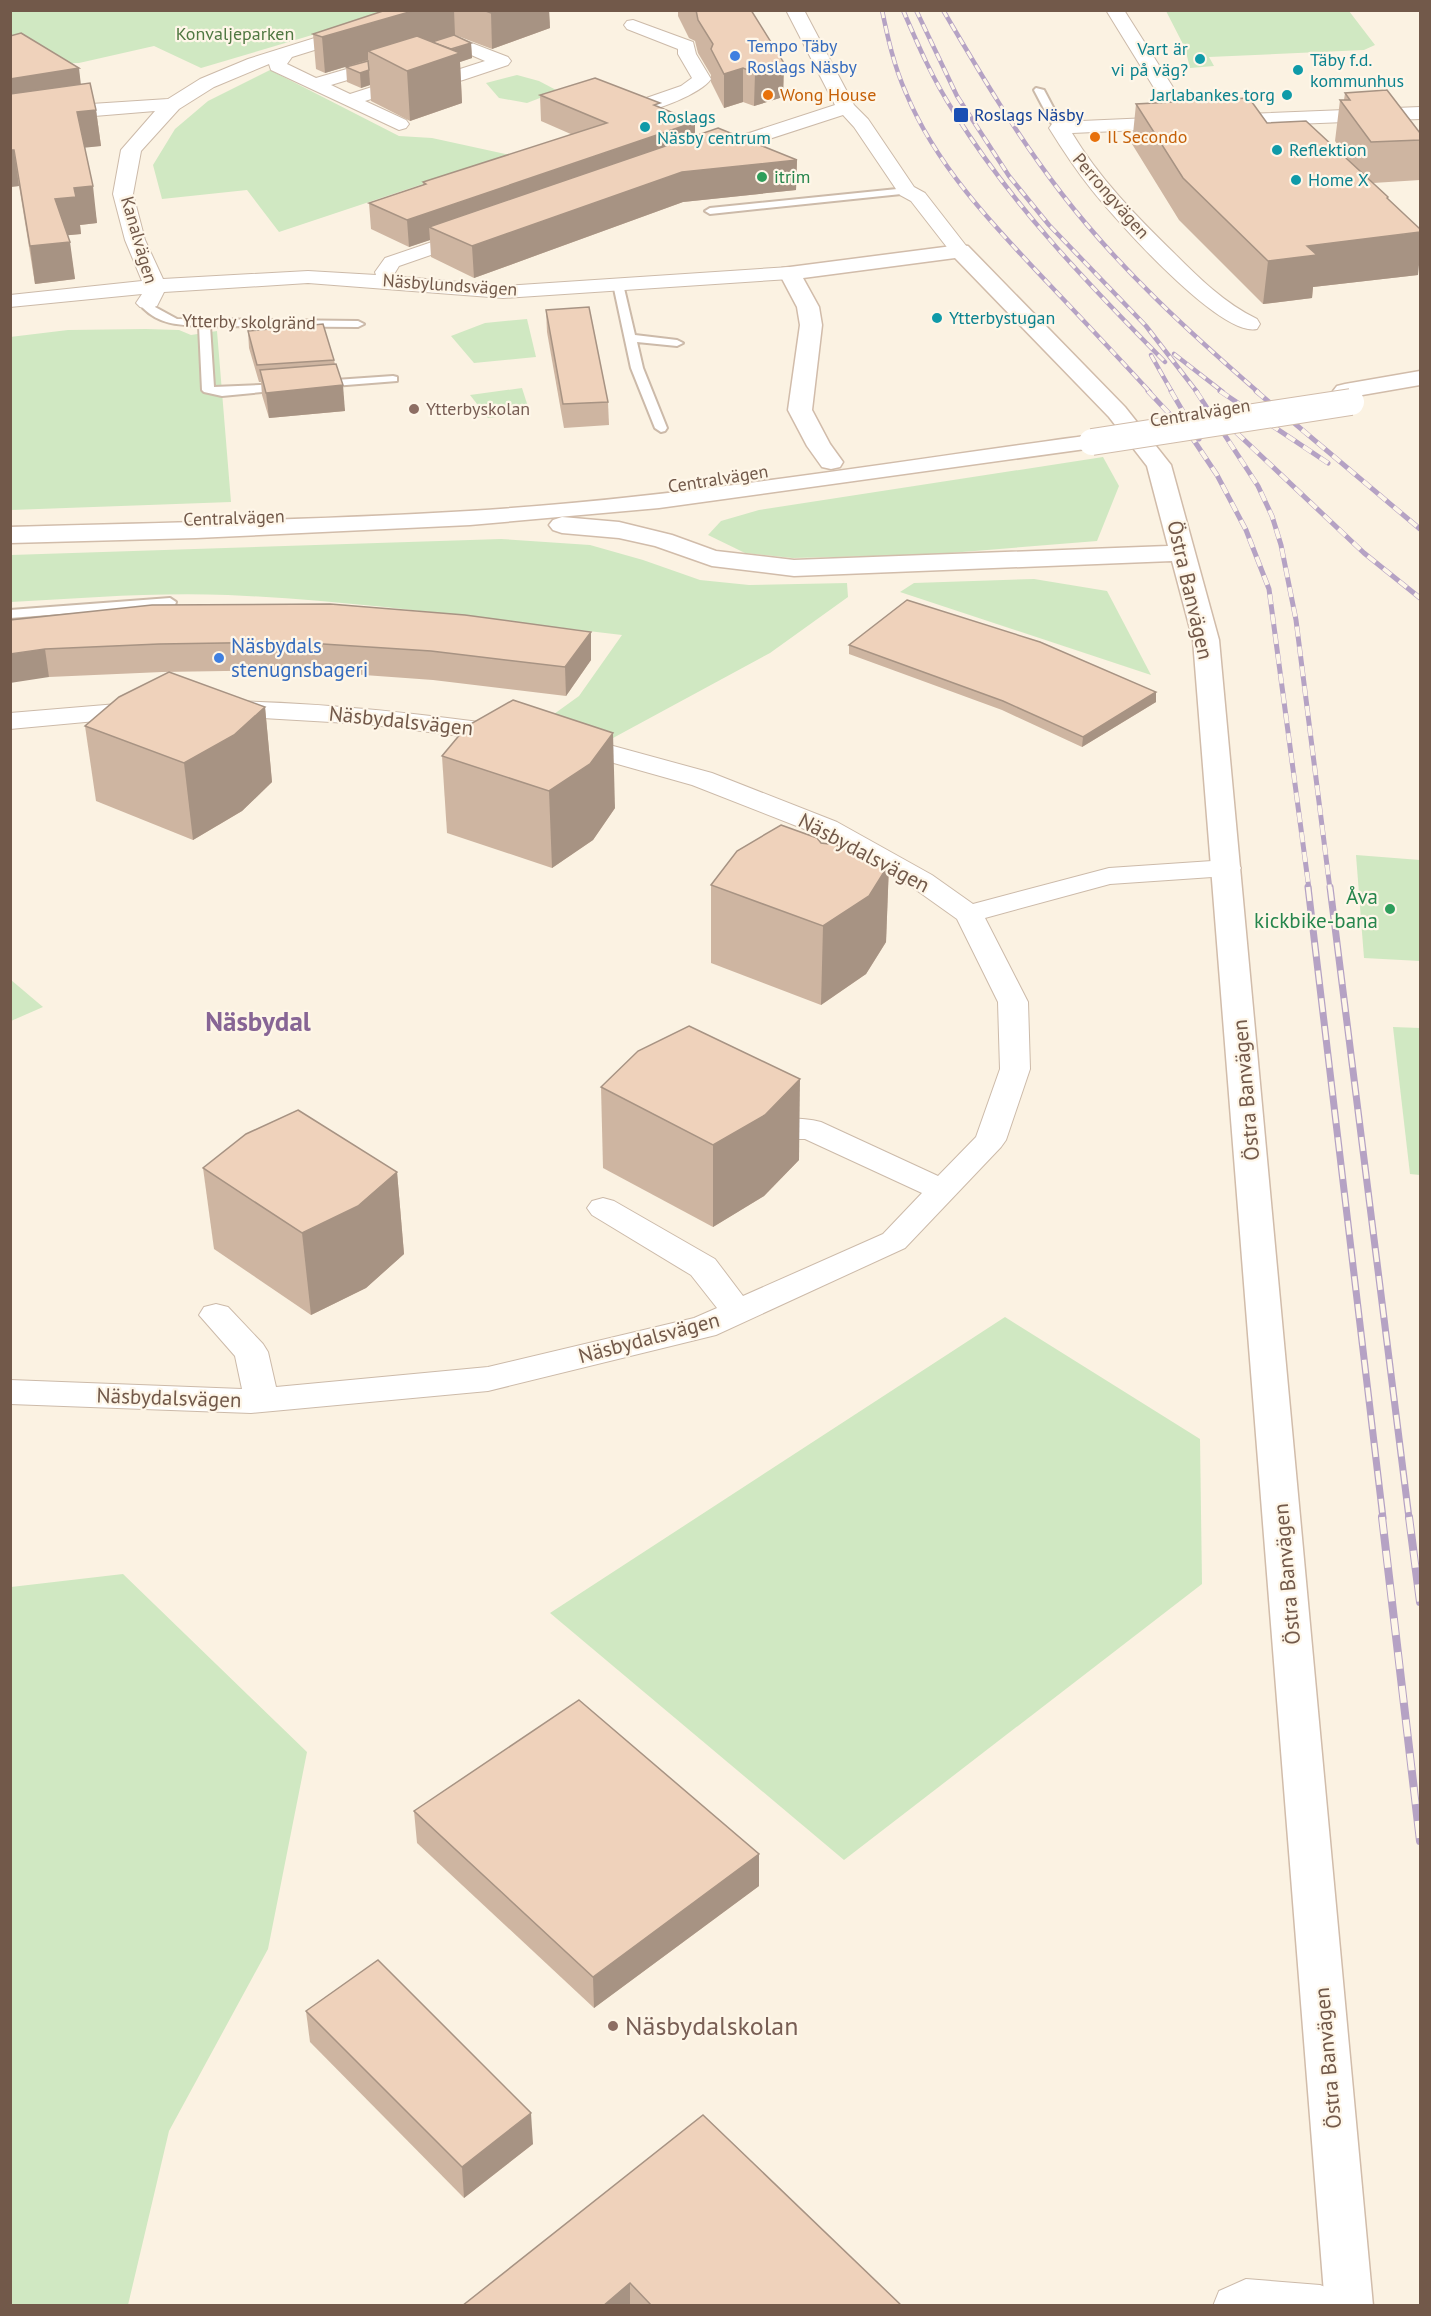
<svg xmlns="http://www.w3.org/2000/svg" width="1431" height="2316" viewBox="0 0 1431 2316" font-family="'PT Sans',sans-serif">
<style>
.green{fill:#d0e8c2}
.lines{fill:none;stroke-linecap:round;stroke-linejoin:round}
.lane-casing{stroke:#ccbaa9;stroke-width:4}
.street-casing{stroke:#ccbaa9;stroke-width:2}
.secondary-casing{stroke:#d1bcaa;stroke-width:3}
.lane{fill:#fff;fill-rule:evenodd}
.street{fill:#fff;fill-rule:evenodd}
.secondary{fill:#fff;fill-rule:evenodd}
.rail-far3-casing{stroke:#b5a2c4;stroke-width:4.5}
.rail-far2-casing{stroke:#b5a2c4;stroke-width:5}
.rail-far1-casing{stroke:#b5a2c4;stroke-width:7}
.rail-casing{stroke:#b5a2c4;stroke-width:8}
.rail-far3{stroke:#fef6e8;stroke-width:3;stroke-dasharray:8;stroke-linecap:butt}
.rail-far2{stroke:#fef6e8;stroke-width:4;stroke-dasharray:10;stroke-linecap:butt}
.rail-far1{stroke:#fef6e8;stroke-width:4.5;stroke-dasharray:14;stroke-linecap:butt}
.rail{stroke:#fef6e8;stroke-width:6;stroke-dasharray:17;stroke-linecap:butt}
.secondary-bridge-casing{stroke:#d1bcaa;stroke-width:28;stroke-linecap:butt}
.secondary-bridge{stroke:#fff;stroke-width:26}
.wall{fill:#ceb5a1}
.shaded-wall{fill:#a79383}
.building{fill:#efd2bb;stroke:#a79383;stroke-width:1.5}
.shop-dot{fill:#3f7fe0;stroke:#fef6e8;stroke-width:2}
.culture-dot{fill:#0f9aa8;stroke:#fef6e8;stroke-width:2}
.food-dot{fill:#e8710a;stroke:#fef6e8;stroke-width:2}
.transit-dot{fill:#1a4fb4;stroke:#fef6e8;stroke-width:2}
.leisure-dot{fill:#2e9e5b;stroke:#fef6e8;stroke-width:2}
.education-dot{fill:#8d6e63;stroke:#fef6e8;stroke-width:2}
.labels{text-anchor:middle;stroke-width:4.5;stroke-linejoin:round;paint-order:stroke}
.far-park-label{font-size:18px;fill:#507842;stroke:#fef6e8}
.far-shop-label{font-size:18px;fill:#366cbe;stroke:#fef6e8;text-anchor:start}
.far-culture-label{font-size:18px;fill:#0d838f;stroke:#fef6e8;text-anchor:start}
.far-food-label{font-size:18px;fill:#c56008;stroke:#fef6e8;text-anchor:start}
.far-transit-label{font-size:18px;fill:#164399;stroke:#fef6e8;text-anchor:start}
.far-leisure-label{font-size:18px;fill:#27864d;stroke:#fef6e8;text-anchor:start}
.far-street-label{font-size:18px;fill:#72594a;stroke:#fef6e8}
.far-education-label{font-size:18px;fill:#785e54;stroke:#fef6e8;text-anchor:start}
.street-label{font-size:21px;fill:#72594a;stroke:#fef6e8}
.shop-label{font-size:21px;fill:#366cbe;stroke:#fef6e8;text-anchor:start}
.leisure-label{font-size:21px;fill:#27864d;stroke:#fef6e8;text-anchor:end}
.near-education-label{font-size:26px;fill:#785e54;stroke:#fef6e8;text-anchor:start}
.district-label{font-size:27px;font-weight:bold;fill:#876595;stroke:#fef6e8}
</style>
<rect width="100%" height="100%" fill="#fbf2e2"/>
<!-- green -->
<g class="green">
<path d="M11 11H393L201 68 154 46 79 63 31 64 11 67Z"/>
<path d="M1166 11H1349L1375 45 1364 50 1209 57 1214 66 1190 68 1185 48Z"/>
<path d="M270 70 399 136 432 138 510 155 279 232 247 190 162 199 153 165 175 129 208 101Z"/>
<path d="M517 75 539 81 558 91 527 103 499 98 486 83Z"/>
<path d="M527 319 536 357 474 363 451 336 485 323Z"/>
<path d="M146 329 179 330 191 335 217 331 231 502 11 510 10 337 68 330Z"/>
<path d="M522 388 530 413 488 418 470 395Z"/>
<path d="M1103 457 1119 486 1097 541 925 555 792 558 745 553 708 535 721 521 759 510Z"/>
<path d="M501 539 590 545 643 560 700 580 749 585 847 583 848 597 770 653 613 738 536 727 579 696 622 635C491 620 360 601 228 595 156 592 83 598 11 602V555Z"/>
<path d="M1034 579 1107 591 1151 675 900 592 914 583Z"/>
<path d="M1356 855 1420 860V961L1364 958Z"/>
<path d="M10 980H11L43 1007 11 1021Z"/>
<path d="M1393 1027 1420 1028V1175L1410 1174Z"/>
<path d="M1005 1317 1200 1439 1202 1584 844 1860 550 1613Z"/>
<path d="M123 1574 307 1752 268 1949 169 2131 128 2305H11V1587Z"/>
</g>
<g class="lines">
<defs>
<g id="lane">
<path d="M1036 88 1044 90 1064 128 1063 130 1054 128 1034 90Z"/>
<path d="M907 188 911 189V193L710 214 705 211 710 208Z"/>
<path d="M618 281 623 284 635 335 677 340 683 343 677 346 637 342 643 368 667 428 665 431 661 432 655 428 631 368 613 284Z"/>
<path d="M150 299 156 302 155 307 177 319 358 321 364 324 358 327 210 326 214 387 283 384 289 387 283 390 222 396 204 392 202 390 199 326C178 325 159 324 143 308L146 300Z"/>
<path d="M393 376 397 377V381L321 387 315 384 321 381Z"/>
<path d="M170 598 176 602 175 605 10 618V610Z"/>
</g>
<g id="street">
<path d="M404 10H432L430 14 292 57 287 64 316 78 388 57 394 58 397 62 394 66 331 85 350 94 444 64 457 70 485 61 455 48 433 54 427 53 424 49 427 45 456 37 508 57 511 61 508 65 463 80 456 82 443 76 365 101 406 120 409 124 406 128 399 130 271 70 269 64 214 87 179 109 141 151 133 194 145 240 163 279 308 271 376 275 375 272 385 258 470 229 477 231 480 235 477 239 399 266 393 276 503 286 790 267 797 269 800 273 797 277 790 279 503 298 308 283 164 292 157 306 147 309 140 307 136 303 142 294 10 307V295L142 281 125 240 113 194 121 150 155 111 70 118 10 129V117L91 104 168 99 200 79 248 59Z"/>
<path d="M786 10H804L854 105 868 119 914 187 925 193 967 247 970 251 967 255 960 257 953 255 911 201 900 195 854 127 843 115 714 157H700L697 153 700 149 835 105Z"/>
<path d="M1106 10H1124L1195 122 1192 126 1185 128 1072 133C1099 178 1136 216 1174 253 1199 278 1224 303 1257 319L1260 324 1257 329C1220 338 1115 219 1091 189 1076 170 1062 149 1049 128L1052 124 1059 122 1172 117Z"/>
<path d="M633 20 693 42 696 54 711 79C701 94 647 116 629 112L627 108 629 104 681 86 692 78 678 54V49L627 29 624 25 627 21Z"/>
<path d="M1420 107V119L1222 127 1215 125 1212 121 1215 117 1222 115Z"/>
<path d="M221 701C318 702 413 713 509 726L518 728 522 734 518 740 509 742 365 724 212 715 208 709 212 703Z"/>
<path d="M141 702 150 704 154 710 150 716 10 729V713Z"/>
<path d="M573 735 712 773 837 822 932 875 973 904 1109 868 1227 860 1237 862 1241 868 1237 874 1227 876 1110 884 985 918 1028 1002 1030 1069 1006 1140 1001 1147 905 1248 716 1335 488 1391 251 1413 10 1404V1380L242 1389 235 1356 199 1315 204 1307 216 1304 228 1307 263 1344 268 1352 276 1387 488 1367 694 1318 717 1308 691 1275 592 1215 587 1208 592 1201 603 1198 614 1201 715 1259 743 1296 883 1234 922 1193 805 1139H766L755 1136 750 1129 755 1122C775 1117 801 1117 821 1122L938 1176 976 1137 1000 1069 998 1002 957 919 912 887 817 834 692 785 564 749 560 743 564 737Z"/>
<path d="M1246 2279 1320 2285 1336 2291 1342 2306H1213L1219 2291Z"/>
</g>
<g id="secondary">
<path d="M960 245 968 246 1125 407 1171 465 1219 640 1373 2306H1325L1193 640 1172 561 794 576 712 566 655 546 619 538 562 533 553 530 549 525 553 520 562 517 619 522 672 535 716 551 794 560 1168 546 1147 466 1109 417 955 258 803 278 819 307 822 325 812 410 830 444 843 462 840 467 831 469 822 467 807 446 788 410 800 325 797 307 779 273 782 268Z"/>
<path d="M1420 371V385L1345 398 1337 396 1333 391 1337 386 1345 384Z"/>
<path d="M1092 435 1100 437 1104 442 1100 447 659 508 470 525 196 538 10 543V527C163 523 316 520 469 511 678 498 885 463 1092 435Z"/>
</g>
</defs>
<!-- lane casing -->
<use href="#lane" class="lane-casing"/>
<!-- street casing -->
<use href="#street" class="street-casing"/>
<!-- secondary casing -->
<use href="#secondary" class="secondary-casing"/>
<!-- lane -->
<use href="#lane" class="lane"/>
<!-- street -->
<use href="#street" class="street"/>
<!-- secondary -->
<use href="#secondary" class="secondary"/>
<defs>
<g id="rail-far3">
<path d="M882 10C888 39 894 66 906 93 936 166 994 226 1047 282 1082 319 1116 355 1150 392"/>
<path d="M903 10C918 45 933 80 954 112 1012 205 1088 284 1165 362"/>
<path d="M916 10 957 96 1009 176 1049 225 1146 326 1197 392"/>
<path d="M943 10C980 73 1017 136 1062 194 1119 268 1188 331 1258 392"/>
<path d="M1174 354 1223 392"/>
<path d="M1151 355 1172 392"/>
</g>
<g id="rail-far2">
<path d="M1148 391 1193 439 1217 475 1246 530 1269 589 1309 889"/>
<path d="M1171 391 1199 439"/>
<path d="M1196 391 1258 486 1272 516 1281 545 1296 620 1330 889"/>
<path d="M1220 391 1328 463"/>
<path d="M1256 391 1420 529"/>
<path d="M1222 419 1364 553 1420 598"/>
</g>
<g id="rail-far1">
<path d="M1308 887 1383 1518"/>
<path d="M1330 887 1409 1518"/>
</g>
<g id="rail">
<path d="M1382 1517 1420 1841"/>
<path d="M1409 1517 1420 1602"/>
</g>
</defs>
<!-- rail-far3 casing -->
<use href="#rail-far3" class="rail-far3-casing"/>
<!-- rail-far2 casing -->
<use href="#rail-far2" class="rail-far2-casing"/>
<!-- rail-far1 casing -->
<use href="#rail-far1" class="rail-far1-casing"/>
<!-- rail casing -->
<use href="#rail" class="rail-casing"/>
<!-- rail-far3 -->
<use href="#rail-far3" class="rail-far3"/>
<!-- rail-far2 -->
<use href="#rail-far2" class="rail-far2"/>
<!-- rail-far1 -->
<use href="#rail-far1" class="rail-far1"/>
<!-- rail -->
<use href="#rail" class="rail"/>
<defs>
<path id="secondary-bridge" d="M1092 442 1351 402"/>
</defs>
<!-- secondary-bridge casing -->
<use href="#secondary-bridge" class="secondary-bridge-casing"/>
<!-- secondary-bridge -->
<use href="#secondary-bridge" class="secondary-bridge"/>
</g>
<!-- wall -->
<g class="wall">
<path d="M386 10H549L550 28 492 49 455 35 432 42 471 43 472 58 460 62 462 103 410 121 371 101 370 85 361 88 347 82 346 67 368 60 325 73 316 69 313 34Z"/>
<path d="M678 10H751L784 63 783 97 754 106 743 102 724 108 711 82V75L698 53 695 41 689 38 678 16Z"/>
<path d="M10 36 81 84 96 110 101 146 85 147 97 223 80 225 81 234 68 235 75 279 35 284 19 186 10 187Z"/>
<path d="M1345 93 1420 133V180L1373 183 1388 197V199L1418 275 1313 287 1312 298 1263 304 1179 220 1132 144 1136 104 1267 123 1350 162 1335 141 1340 100H1344Z"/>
<path d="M540 95 660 108 695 122V136L797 160 796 190 683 202 474 278 431 257 430 240 409 247 371 229 369 203 423 185V182L573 135 541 121Z"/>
<path d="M546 310 608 402 609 425 564 428 547 332Z"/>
<path d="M248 331 334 360 345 411 269 418 262 395 261 382H259L249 348Z"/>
<path d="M10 620 591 660 566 696 433 680 295 670 162 672 49 677Z"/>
<path d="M849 645 1156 692V702L1082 747 1002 710 849 654Z"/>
<path d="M265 707 272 782 242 811 193 840 96 801 85 726Z"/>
<path d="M442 756 615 808 593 840 552 868 447 833Z"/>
<path d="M821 843 889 864 886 942 866 974 821 1005 711 963V885Z"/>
<path d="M601 1087 799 1160 764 1196 713 1227 603 1168Z"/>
<path d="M203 1168 397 1172 404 1254 366 1288 311 1315 214 1249Z"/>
<path d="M414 1811 759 1854V1886L594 2008 417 1843Z"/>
<path d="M306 2011 533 2144 464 2198 310 2042Z"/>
<path d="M703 2115 902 2306H462Z"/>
</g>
<!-- shaded-wall -->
<g class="shaded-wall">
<path d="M416 10H454L455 35 380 57 368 51V60L325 73 322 37Z"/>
<path d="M499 10H549L550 28 492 49 491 13Z"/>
<path d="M471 43 472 58 460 62 462 103 410 121 407 71 450 50Z"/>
<path d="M784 63 783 97 754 106 755 73Z"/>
<path d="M79 68 83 103 10 115V79Z"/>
<path d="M743 68V102L724 108V74Z"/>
<path d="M369 70 370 85 361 88 360 73Z"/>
<path d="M96 110 101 146 82 148 77 112Z"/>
<path d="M695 122V148L429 227 430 240 409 247 407 220Z"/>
<path d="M10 150H14L19 186 10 187Z"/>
<path d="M797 160 796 190 683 202 474 278 472 246 682 172Z"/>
<path d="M93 186 97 223 80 225 81 234 60 236 55 199 74 188Z"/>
<path d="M1388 197 1383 237 1420 232V255L1418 275 1313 287 1312 298 1263 304 1268 261 1307 246 1387 198Z"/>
<path d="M70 242 75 279 35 284 30 246Z"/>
<path d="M343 385 345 411 269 418 266 393Z"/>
<path d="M591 632V660L566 696 565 667Z"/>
<path d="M45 649 49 677 10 683V654Z"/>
<path d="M1156 692V702L1082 747 1083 737Z"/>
<path d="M265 707 272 782 242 811 193 840 184 763Z"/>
<path d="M613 733 615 808 593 840 552 868 549 791Z"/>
<path d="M889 864 886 942 866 974 821 1005 823 926Z"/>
<path d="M800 1079 799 1160 764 1196 713 1227V1145Z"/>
<path d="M397 1172 404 1254 366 1288 311 1315 302 1233Z"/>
<path d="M759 1854V1886L594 2008 593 1977Z"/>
<path d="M531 2113 533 2144 464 2198 462 2167Z"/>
<path d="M630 2283V2306H603Z"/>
</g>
<!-- building -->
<g class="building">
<path d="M386 10H416L322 37 313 34Z"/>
<path d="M483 10H499L491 13Z"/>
<path d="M696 10H751L784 63 755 73 743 68 724 74 711 49 713 44 698 20Z"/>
<path d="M21 33 79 68 10 79V36Z"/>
<path d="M454 35 471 43 451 49 432 42Z"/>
<path d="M417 36 460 53 407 71 368 51Z"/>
<path d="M368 61 369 70 360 73 346 67Z"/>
<path d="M595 78 660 103 654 105 695 122 407 220 369 203 426 184 423 182 607 123 540 95Z"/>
<path d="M90 83 96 110 77 112 93 186 74 188 76 197 55 199 70 242 30 246 14 150H10V94Z"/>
<path d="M1387 90 1420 133V140L1371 142 1340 100H1350L1345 93Z"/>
<path d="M1249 98 1267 123 1306 121 1388 197 1387 198 1420 229V232L1307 246 1317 255 1268 261 1183 178 1136 104Z"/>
<path d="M718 128 797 160 682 172 472 246 429 227Z"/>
<path d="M589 307 608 402 563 404 546 310Z"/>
<path d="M323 324 334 360 257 365 248 331Z"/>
<path d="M336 364 343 385 266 393 260 370Z"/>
<path d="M907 600 1040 642 1156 692 1083 737 1003 701 849 645Z"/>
<path d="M330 604 465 615 591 632 565 667 431 651 292 642 159 644 45 649 10 654V620L152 605Z"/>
<path d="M169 672 265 707 234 735 184 763 85 726 119 697Z"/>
<path d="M513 700 613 733 590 764 549 791 442 756 467 726Z"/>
<path d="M781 825 817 838 821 843 837 845 889 864 869 896 823 926 711 885 737 851Z"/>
<path d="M689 1026 800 1079 765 1115 713 1145 601 1087 638 1051Z"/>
<path d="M298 1110 397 1172 358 1206 302 1233 203 1168 246 1134Z"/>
<path d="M579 1700 759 1854 593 1977 414 1811Z"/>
<path d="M378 1960 531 2113 462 2167 306 2011Z"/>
<path d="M703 2115 902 2306H652L630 2283 603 2306H462Z"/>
</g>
<!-- markers -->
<g class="shop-dot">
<circle cx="735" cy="56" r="6"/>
<circle cx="219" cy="658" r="6"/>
</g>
<g class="culture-dot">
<circle cx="1200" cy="59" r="6"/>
<circle cx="1298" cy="70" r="6"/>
<circle cx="1287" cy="95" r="6"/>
<circle cx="645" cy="127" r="6"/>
<circle cx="1277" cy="150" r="6"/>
<circle cx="1296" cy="180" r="6"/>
<circle cx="937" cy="318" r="6"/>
</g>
<g class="food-dot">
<circle cx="768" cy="95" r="6"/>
<circle cx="1095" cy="137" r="6"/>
</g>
<rect class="transit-dot" x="953" y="107" width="16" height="16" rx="3"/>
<g class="leisure-dot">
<circle cx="762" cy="177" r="6"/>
<circle cx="1390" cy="909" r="6"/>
</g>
<g class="education-dot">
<circle cx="414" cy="409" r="6"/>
<circle cx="613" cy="2026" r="6"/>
</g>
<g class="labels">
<!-- far-park labels -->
<g class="far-park-label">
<text x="235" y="40">Konvaljeparken</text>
</g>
<!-- far-shop labels -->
<g class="far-shop-label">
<text x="747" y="52">Tempo Täby<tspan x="747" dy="21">Roslags Näsby</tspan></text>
</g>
<!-- far-culture labels -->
<g class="far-culture-label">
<text x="1188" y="55" text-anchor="end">Vart är<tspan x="1188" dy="21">vi på väg?</tspan></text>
<text x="1310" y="66">Täby f.d.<tspan x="1310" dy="21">kommunhus</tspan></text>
<text x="1275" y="101" text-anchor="end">Jarlabankes torg</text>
<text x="657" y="123">Roslags<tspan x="657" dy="21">Näsby centrum</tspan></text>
<text x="1289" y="156">Reflektion</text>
<text x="1308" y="186">Home X</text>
<text x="949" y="324">Ytterbystugan</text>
</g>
<!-- far-food labels -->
<g class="far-food-label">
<text x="780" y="101">Wong House</text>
<text x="1107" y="143">Il Secondo</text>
</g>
<!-- far-transit labels -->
<g class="far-transit-label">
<text x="974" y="121">Roslags Näsby</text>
</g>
<!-- far-leisure labels -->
<g class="far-leisure-label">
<text x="774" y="183">itrim</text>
</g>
<!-- far-street labels -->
<g class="far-street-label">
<text transform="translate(1111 196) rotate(49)" y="6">Perrongvägen</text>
<text transform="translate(139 240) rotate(74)" y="6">Kanalvägen</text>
<text transform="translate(450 285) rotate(4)" y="6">Näsbylundsvägen</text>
<text transform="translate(249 322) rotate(1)" y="6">Ytterby skolgränd</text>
<text transform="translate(1200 413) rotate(-9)" y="6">Centralvägen</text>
<text transform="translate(718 479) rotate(-9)" y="6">Centralvägen</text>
<text transform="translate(234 518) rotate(-2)" y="6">Centralvägen</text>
</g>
<!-- far-education labels -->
<g class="far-education-label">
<text x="426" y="415">Ytterbyskolan</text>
</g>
<!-- street labels -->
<g class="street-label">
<text transform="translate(1190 590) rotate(77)" y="7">Östra Banvägen</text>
<text transform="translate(401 721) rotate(6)" y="7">Näsbydalsvägen</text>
<text transform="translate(864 853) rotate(28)" y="7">Näsbydalsvägen</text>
<text transform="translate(1246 1090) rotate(-95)" y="7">Östra Banvägen</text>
<text transform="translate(649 1338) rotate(-15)" y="7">Näsbydalsvägen</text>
<text transform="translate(169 1398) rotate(2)" y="7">Näsbydalsvägen</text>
<text transform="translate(1287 1574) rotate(-95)" y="7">Östra Banvägen</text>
<text transform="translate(1328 2058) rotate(-95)" y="7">Östra Banvägen</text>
</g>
<!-- shop labels -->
<g class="shop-label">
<text x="231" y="653">Näsbydals<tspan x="231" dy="24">stenugnsbageri</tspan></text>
</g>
<!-- leisure labels -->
<g class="leisure-label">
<text x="1378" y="904">Åva<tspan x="1378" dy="24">kickbike-bana</tspan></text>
</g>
<!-- near-education labels -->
<g class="near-education-label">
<text x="625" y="2035">Näsbydalskolan</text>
</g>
<!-- district labels -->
<g class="district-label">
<text x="258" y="1031">Näsbydal</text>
</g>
</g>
<!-- border -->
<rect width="1431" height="2316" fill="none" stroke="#72594a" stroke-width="24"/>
</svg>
